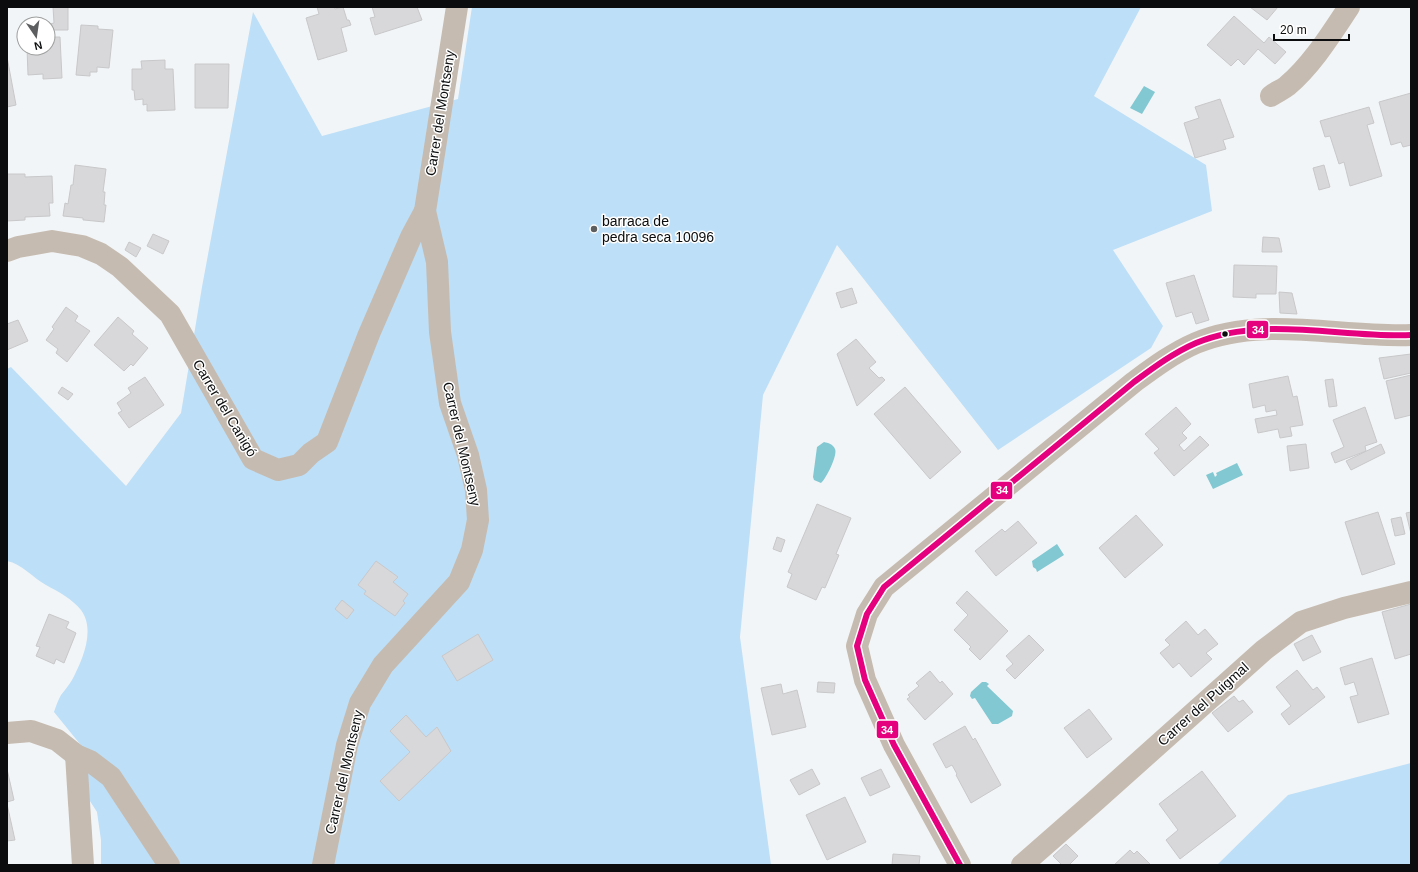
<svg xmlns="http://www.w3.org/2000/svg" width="1418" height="872" viewBox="0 0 1418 872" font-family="Helvetica,sans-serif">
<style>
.green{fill:#bddff7}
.water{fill:#81c8d2}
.building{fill:#d8d8da;stroke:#c8c8ca}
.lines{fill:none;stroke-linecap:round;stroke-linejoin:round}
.minor{stroke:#c6bbb0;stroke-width:22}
.bus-1-casing{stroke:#fff;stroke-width:9}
.bus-1{stroke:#e5007d;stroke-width:6}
.poi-dot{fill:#5c5e5f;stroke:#fff;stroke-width:1.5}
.bus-dot{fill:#0b0c0d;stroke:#fff;stroke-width:1.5}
.labels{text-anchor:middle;stroke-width:3;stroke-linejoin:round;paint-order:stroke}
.street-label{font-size:14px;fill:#0b0c0d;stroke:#fff}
.poi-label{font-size:14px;fill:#0b0c0d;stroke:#fff;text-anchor:start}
.line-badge{stroke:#fff;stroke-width:1.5}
.badge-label{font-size:11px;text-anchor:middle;font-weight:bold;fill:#fff}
</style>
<rect width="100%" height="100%" fill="#f2f5f7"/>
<!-- green -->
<g class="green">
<path d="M472 7H1141L1094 96 1206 165 1212 211 1113 250 1163 326 1151 348 998 450 837 245 763 395 740 637 771 865H101V840L97 812 88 798 84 749 54 712C56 706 58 700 61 695 65 690 69 685 72 680 82 661 96 630 81 610 72 599 59 592 46 585 33 578 22 564 7 561V369L11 367 126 486 181 413 202 287 253 12 322 136 458 99Z"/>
<path d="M1411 763V865H1217L1288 795Z"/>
</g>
<!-- water -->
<g class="water">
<path d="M1144 86 1155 92 1142 114 1130 108Z"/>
<path d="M824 442C828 443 833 444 835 449 838 455 826 479 821 483L814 480 813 477 817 447Z"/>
<path d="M1237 463 1243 475 1213 489 1206 475 1213 472 1215 477 1217 475 1216 473Z"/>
<path d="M1057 544 1064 555 1037 572 1036 569 1033 567 1032 561Z"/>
<path d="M982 682H986L989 684 987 686 1013 711 1012 716 998 724H992L975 698 972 699 970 696 971 692Z"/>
</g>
<!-- building -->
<g class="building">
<path d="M53 7H68V30H50V24L54 23Z"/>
<path d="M317 7H334L335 9 343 7 347 20H349L351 25 341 28 347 51 318 60 306 18 319 14Z"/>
<path d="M372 7H417L422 20 375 35 370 18 375 17Z"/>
<path d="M1250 7H1278L1267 20Z"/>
<path d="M1234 16 1264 43 1269 37 1286 52 1275 64 1258 49 1244 65 1238 59 1231 66 1207 45Z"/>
<path d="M81 25 98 26V29L113 30 109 68 97 67V72H90V76L76 75Z"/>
<path d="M48 37H60L62 78 43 79V74L28 75 27 48H48Z"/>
<path d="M7 57 16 105 7 107Z"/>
<path d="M165 60V69H173L175 110 147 111V104L143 105V99L135 100 134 90H132V69H142L141 61Z"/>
<path d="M195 64H229L228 108H195Z"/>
<path d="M1411 93V145L1403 147 1401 142 1391 145 1379 102Z"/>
<path d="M1220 99 1234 137 1223 140 1226 149 1195 158 1184 123 1199 118 1195 107Z"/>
<path d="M1369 107 1374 123 1367 125 1382 176 1350 186 1344 162 1339 164 1330 136 1325 137 1320 121Z"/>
<path d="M75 165 106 169 103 192H105L104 205H106L104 222 84 220H83V218L63 216 65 203 68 204 71 185H73Z"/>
<path d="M1324 165 1330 187 1319 190 1313 168Z"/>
<path d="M7 174H25V177L52 176 53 203H49L50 216 25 217V220L7 221Z"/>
<path d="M153 234 169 241 163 254 147 246Z"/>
<path d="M1263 237 1279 238 1282 252H1262Z"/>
<path d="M129 242 141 248 136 257 125 250Z"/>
<path d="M1234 265 1277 266 1276 294H1256V298L1233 297Z"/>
<path d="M1194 275 1209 320 1196 324 1192 312 1176 317 1166 283Z"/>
<path d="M852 288 857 303 841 308 836 293Z"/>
<path d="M1279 292 1292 293 1297 314 1280 313Z"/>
<path d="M66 307 78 316 75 321 90 331 67 362 56 353 58 349 46 340 54 329 52 327Z"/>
<path d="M118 317 134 331 132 334 148 348 133 366 131 364 124 371 94 345Z"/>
<path d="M18 320 28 341 7 350V324Z"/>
<path d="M856 339 876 362 869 368 879 378 882 377 885 380 857 406 837 354Z"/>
<path d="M1411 354V373L1384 379 1379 358Z"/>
<path d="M1411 375V415L1395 419 1386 381Z"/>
<path d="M1288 376 1293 397 1297 396 1303 425 1290 427 1292 436 1280 438 1278 429 1258 433 1255 419 1277 415 1276 410 1266 412 1265 405 1253 408 1249 384Z"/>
<path d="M145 377 164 405 129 428 118 413 122 411 117 403 131 393 128 388Z"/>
<path d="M1333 379 1337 406 1329 407 1325 380Z"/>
<path d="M62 387 73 394 68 400 58 393Z"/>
<path d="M905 387 961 452 930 479 874 414Z"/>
<path d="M1176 407 1191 424 1182 433 1187 438 1179 445 1184 451 1200 436 1209 445 1174 476 1154 453 1159 449 1145 434Z"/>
<path d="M1365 407 1377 442 1365 446 1366 451 1335 463 1331 453 1344 447 1333 420Z"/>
<path d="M1306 444 1309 468 1290 471 1287 446Z"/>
<path d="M1381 444 1385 453 1351 470 1346 461Z"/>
<path d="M817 504 851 518 836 554 839 555 825 588 822 587 816 600 787 587 792 574 788 572Z"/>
<path d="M1378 512 1395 564 1362 575 1345 522Z"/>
<path d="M1411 512V534L1406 513Z"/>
<path d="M1136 515 1163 545 1125 578 1099 548Z"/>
<path d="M1401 517 1405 534 1395 536 1391 519Z"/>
<path d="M1018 521 1037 543 996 576 975 551 1002 529 1005 532Z"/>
<path d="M777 537 785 540 781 552 773 549Z"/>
<path d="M376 561 398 577 393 582 408 594 403 601 405 603 395 616 364 594 366 591 358 585Z"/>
<path d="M967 591 1008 631 980 660 969 649 971 647 954 630 968 615 956 603Z"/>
<path d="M342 600 354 610 347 619 335 609Z"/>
<path d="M1411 604V654L1395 659 1382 612Z"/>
<path d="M49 614 69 622 66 628 76 633 64 663 56 659 54 664 36 656 40 647 36 646Z"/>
<path d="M1186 621 1198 635 1205 629 1218 644 1206 653 1212 659 1191 677 1179 663 1173 668 1160 653 1170 645 1165 640Z"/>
<path d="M478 634 493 660 457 681 442 656Z"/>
<path d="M1029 635 1044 650 1015 679 1006 670 1013 664 1006 656Z"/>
<path d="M1312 635 1321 652 1303 661 1294 644Z"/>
<path d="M1372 658 1389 714 1358 723 1350 697 1358 695 1354 682 1345 685 1340 668Z"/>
<path d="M1297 670 1313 690 1317 687 1325 697 1289 725 1281 714 1291 706 1276 687Z"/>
<path d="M930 671 940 683 942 681 953 694 925 720 907 699 910 697 908 695 919 686 916 683Z"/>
<path d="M818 682 835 683 834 693 817 692Z"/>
<path d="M781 684 783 694 797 690 806 727 772 735 761 688Z"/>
<path d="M1234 696 1239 702 1243 700 1253 712 1228 732 1212 713Z"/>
<path d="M1089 709 1112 739 1087 758 1064 728Z"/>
<path d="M406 715 426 737 437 727 451 751 399 801 380 781 410 752 390 731Z"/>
<path d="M965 726 973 740 975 738 1001 785 971 803 956 775 957 774 952 765 946 768 933 744Z"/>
<path d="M7 769 14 800 7 802Z"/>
<path d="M812 769 820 784 799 795 790 780Z"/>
<path d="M881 769 890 787 870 796 861 778Z"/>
<path d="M1202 771 1236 816 1180 859 1166 840 1178 830 1159 804Z"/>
<path d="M845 797 866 842 827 860 806 815Z"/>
<path d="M7 804 15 840 7 841Z"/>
<path d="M1066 844 1078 856 1069 865H1062L1053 856Z"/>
<path d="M1130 850 1134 854 1137 851 1151 865H1114Z"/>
<path d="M893 854 920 856 919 865H892Z"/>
</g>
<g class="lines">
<!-- minor -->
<g class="minor">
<path d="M1271 96C1276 92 1282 90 1287 86 1312 65 1331 34 1349 7"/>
<path d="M7 251 18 247 52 241 82 246 101 254 120 267 170 314 253 459 278 470 299 465 311 453 327 442 369 334 411 237 425 211"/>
<path d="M7 733 31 731 57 740 76 755 90 761 111 777 169 865"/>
<path d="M76 755 83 865"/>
<path d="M323 865 347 745 360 703 383 665 459 582 472 550 478 520 476 490 468 455 450 403 440 332 437 262 425 211 457 7"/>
<path d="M960 865 894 745 865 680 857 646 867 614 884 587 1134 382C1153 368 1173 353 1196 343 1262 315 1341 338 1411 335"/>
<path d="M1022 865 1094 802 1264 650 1301 622 1344 608 1411 592"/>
</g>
<defs>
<path id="bus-1" d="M960 865 894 745 865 680 857 646 867 614 884 587 1134 382C1153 368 1173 353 1196 343 1262 315 1341 338 1411 335"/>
</defs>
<!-- bus-1 casing -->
<use href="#bus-1" class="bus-1-casing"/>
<!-- bus-1 -->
<use href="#bus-1" class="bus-1"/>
</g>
<!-- markers -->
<circle class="poi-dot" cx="594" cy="229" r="4"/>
<circle class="bus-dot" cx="1225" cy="334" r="3.5"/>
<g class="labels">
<!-- street labels -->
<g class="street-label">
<text transform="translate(440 113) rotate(-81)" y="5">Carrer del Montseny</text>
<text transform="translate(225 408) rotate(59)" y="5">Carrer del Canigó</text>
<text transform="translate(462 444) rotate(77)" y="5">Carrer del Montseny</text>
<text transform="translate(1203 704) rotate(-42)" y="5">Carrer del Puigmal</text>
<text transform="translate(344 772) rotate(-77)" y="5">Carrer del Montseny</text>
</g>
<!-- poi labels -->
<g class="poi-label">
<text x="602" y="226">barraca de<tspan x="602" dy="16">pedra seca 10096</tspan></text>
</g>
</g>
<g class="line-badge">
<rect x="1246" y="320" width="23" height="19" rx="4" fill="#e5007d"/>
<rect x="990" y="481" width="23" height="19" rx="4" fill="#e5007d"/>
<rect x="876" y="720" width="23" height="19" rx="4" fill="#e5007d"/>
</g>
<g class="badge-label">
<text x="1258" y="334">34</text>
<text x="1002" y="494">34</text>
<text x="887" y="734">34</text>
</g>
<!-- border -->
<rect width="1418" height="872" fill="none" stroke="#0b0c0d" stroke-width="16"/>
<!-- north arrow -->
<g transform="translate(36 36) rotate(167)"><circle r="19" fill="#ffffff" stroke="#9d9e9e"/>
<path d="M0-3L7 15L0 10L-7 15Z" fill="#5c5e5f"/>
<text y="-6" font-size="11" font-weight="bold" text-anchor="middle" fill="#0b0c0d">N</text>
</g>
<!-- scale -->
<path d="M1274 34v6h75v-6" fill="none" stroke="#0b0c0d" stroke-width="2"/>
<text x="1280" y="34" font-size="12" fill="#0b0c0d" stroke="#ffffff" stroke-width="3" paint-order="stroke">20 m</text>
</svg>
